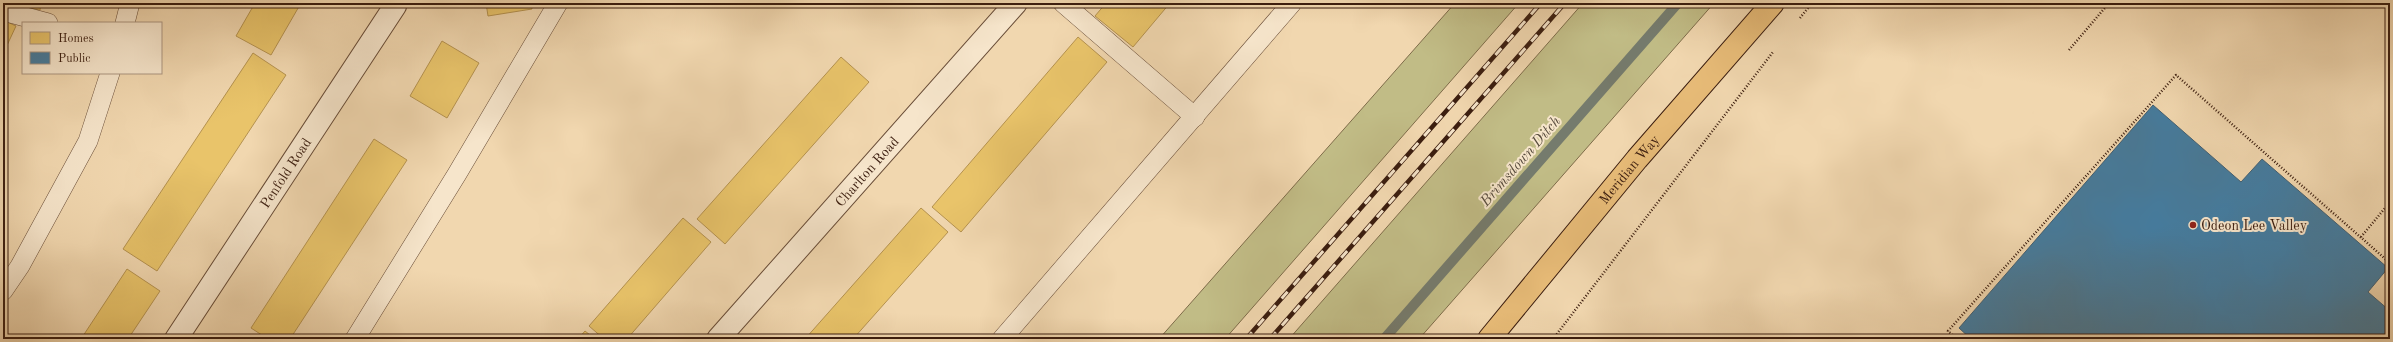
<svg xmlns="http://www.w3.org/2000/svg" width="2393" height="342" viewBox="0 0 2393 342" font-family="'Old Standard TT',serif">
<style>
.green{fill:#c1bc86;stroke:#7e6c4a}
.homes{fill:#e9c46a;stroke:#b5924f}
.public{fill:#457b9d;stroke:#425f72}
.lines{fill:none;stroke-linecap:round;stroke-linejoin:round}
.stream{stroke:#757b6d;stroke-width:10}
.lane-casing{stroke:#684c37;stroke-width:20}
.street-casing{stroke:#684c37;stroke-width:24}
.primary-casing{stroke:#3b1d0f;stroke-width:24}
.path{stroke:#3b1d0f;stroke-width:2.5;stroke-dasharray:1 2;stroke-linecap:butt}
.lane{stroke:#f6e5cb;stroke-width:19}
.street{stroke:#f6e5cb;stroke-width:22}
.primary{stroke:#e8bc78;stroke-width:22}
.rail-casing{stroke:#3b1d0f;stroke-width:4.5}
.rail{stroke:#f6e5cb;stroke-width:3;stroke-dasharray:9;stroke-linecap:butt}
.poi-dot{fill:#8f2418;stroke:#f6e5cb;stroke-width:1.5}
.labels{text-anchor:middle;stroke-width:4;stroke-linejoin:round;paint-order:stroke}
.street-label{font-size:14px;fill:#3b1d0f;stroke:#f6e5cb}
.poi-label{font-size:14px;fill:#3b1d0f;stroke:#f6e5cb;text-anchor:start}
.water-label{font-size:15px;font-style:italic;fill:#584c3e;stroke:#f6e5cb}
</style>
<rect width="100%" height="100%" fill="#f1d7af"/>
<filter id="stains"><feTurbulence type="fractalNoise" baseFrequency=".005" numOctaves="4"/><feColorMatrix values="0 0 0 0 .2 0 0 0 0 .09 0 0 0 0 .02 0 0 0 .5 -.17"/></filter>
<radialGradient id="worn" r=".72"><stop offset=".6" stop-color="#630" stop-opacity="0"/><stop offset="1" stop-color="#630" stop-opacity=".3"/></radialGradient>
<!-- green -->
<g class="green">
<path d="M1455 3H1519L1225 339H1159Z"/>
<path d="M1583 3H1714L1419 339H1289Z"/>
</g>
<!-- homes -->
<g class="homes">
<path d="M3 3H41L40 10Z"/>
<path d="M255 3H301L271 55 236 36Z"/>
<path d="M486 3H531L532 9 488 16Z"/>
<path d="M1106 3H1170L1133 47 1095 16Z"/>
<path d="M3 20 16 26 3 54Z"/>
<path d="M1078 37 1107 62 961 232 932 207Z"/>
<path d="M442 41 479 63 447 118 410 96Z"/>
<path d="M253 53 286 75 157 271 123 249Z"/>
<path d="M841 57 869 82 725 244 697 219Z"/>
<path d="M374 139 407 160 290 339H268L251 328Z"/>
<path d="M921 208 948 232 853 339H805Z"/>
<path d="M683 218 711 242 627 339H604L589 326Z"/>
<path d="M127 269 160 291 128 339H81Z"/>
<path d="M585 331 595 339H578Z"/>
</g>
<!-- public -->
<path class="public" d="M2153 105 2241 182 2262 159 2388 268 2368 292 2390 311V339H1971L1959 328Z"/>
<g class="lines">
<!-- stream -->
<path class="stream" d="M1384 339 1678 3"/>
<defs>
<g id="lane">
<path d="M1063 3 1195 117"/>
<path d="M3 11 48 23"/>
<path d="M125 23 130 3"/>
<path d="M3 291 20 266 88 141 110 73"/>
<path d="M355 339 457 174 558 3"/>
<path d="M1002 339 1292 3"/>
</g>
<g id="street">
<path id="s1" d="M176 339 395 6"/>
<path id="s2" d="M718 339 1016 3"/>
</g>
<g id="primary">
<path id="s3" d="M1489 339 1637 159 1773 3"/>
</g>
</defs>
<!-- lane casing -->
<use href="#lane" class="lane-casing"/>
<!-- street casing -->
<use href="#street" class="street-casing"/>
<!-- primary casing -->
<use href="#primary" class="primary-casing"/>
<!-- path -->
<g class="path">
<path d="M1800 18 1812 3"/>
<path d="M2069 50 2109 3"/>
<path d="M2361 237 2390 202"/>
<path d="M1553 339 1773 52"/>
<path d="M1957 339 1948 331 2176 75 2390 263"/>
</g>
<!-- lane -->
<use href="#lane" class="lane"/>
<!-- street -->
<use href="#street" class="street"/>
<!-- primary -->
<use href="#primary" class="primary"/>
<defs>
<g id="rail">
<path d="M1246 339 1541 3"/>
<path d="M1270 339 1565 3"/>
</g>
</defs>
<!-- rail casing -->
<use href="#rail" class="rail-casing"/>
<!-- rail -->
<use href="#rail" class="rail"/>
</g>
<!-- markers -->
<circle class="poi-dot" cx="2193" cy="225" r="4"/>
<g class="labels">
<!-- street labels -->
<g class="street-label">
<text dy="5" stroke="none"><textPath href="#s3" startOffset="220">Meridian Way</textPath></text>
<text dy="5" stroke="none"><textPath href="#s2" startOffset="224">Charlton Road</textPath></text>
<text dy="5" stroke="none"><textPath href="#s1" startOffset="199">Penfold Road</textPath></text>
</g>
<!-- poi labels -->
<g class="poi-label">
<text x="2201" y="230">Odeon Lee Valley</text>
</g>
<!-- water labels -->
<g class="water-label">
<text transform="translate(1520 161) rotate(-49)" y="5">Brimsdown Ditch</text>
</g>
</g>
<!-- margin -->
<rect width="2393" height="342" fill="none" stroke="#f1d7af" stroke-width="16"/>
<rect x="4" y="4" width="2385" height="334" fill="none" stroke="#3b1d0f" stroke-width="2"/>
<rect x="8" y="8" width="2377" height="326" fill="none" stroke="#3b1d0f"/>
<!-- legend -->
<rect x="22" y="22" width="140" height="52" fill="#f6e5cb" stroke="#ab9580"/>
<rect x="30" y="32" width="20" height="12" fill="#e9c46a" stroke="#ab9580"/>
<text x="58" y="42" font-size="12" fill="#3b1d0f">Homes</text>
<rect x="30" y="52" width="20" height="12" fill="#457b9d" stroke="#ab9580"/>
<text x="58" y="62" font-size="12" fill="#3b1d0f">Public</text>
<rect width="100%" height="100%" filter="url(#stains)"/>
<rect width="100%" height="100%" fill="url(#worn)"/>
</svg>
